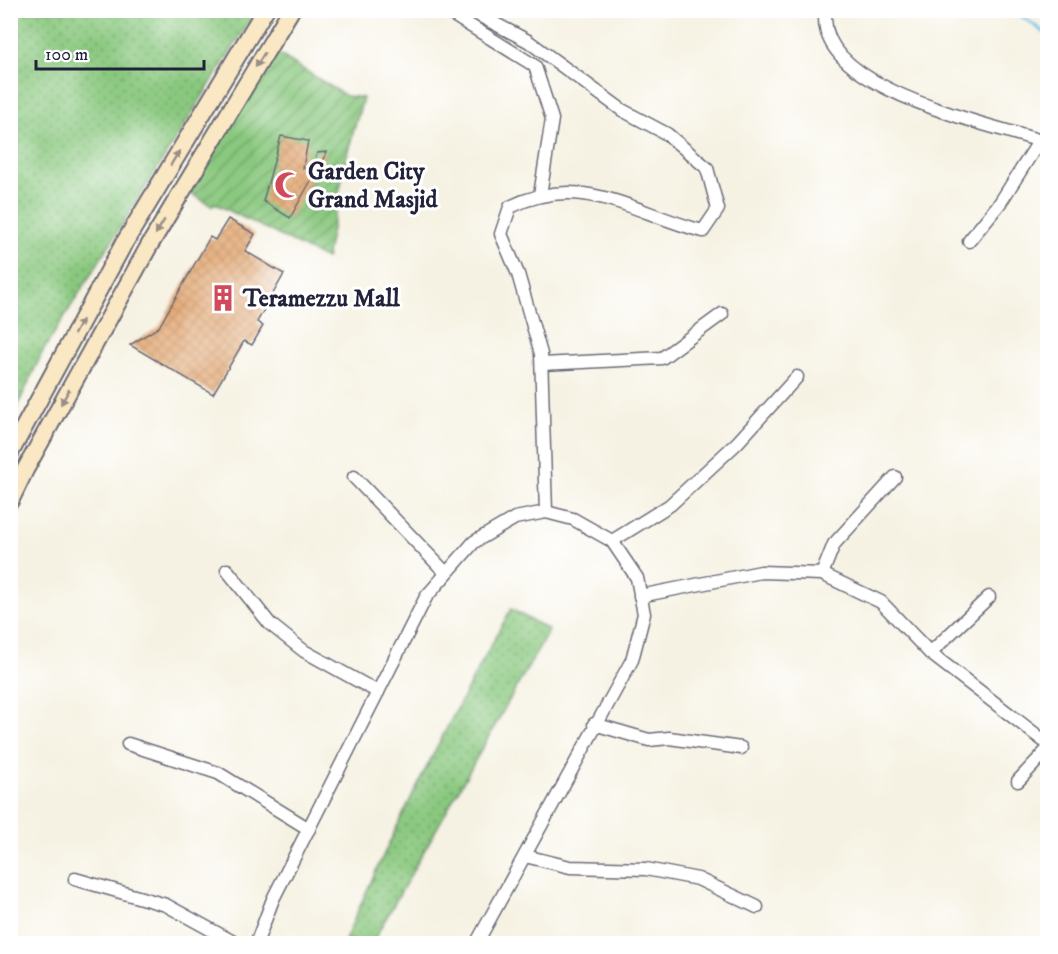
<svg xmlns="http://www.w3.org/2000/svg" width="1058" height="954" viewBox="0 0 1058 954" font-family="'IM FELL DW Pica',serif">
<style>
.grass{fill:url(#grass-dots);stroke:#56755c;stroke-width:1.5}
.garden{fill:url(#garden-furrows);stroke:#56755c;stroke-width:1.5}
.lines{fill:none;stroke-linecap:round;stroke-linejoin:round}
.stream{stroke:#6bc0e7;stroke-width:3}
.building{fill:url(#building-cross-hatch)}
.street-casing{stroke:#6c6b76;stroke-width:15}
.secondary-casing{stroke:#6c6b76;stroke-width:20}
.street{stroke:#fff;stroke-width:12}
.secondary{stroke:#fae7c3;stroke-width:16}
.oneway{fill:#998e86}
.labels{text-anchor:middle;stroke-width:6;stroke-linejoin:round;paint-order:stroke}
.poi-label{font-size:24px;font-weight:bold;fill:#22223b;stroke:#fff;text-anchor:start}
</style>
<defs>
<pattern id="grass-dots" width="8" height="8" patternUnits="userSpaceOnUse" patternTransform="scale(1.5)"><rect width="8" height="8" fill="#89c87e"/><path d="M2 2h.1M6 6h.1" fill="none" stroke="#70a268" stroke-width="1.8" stroke-linecap="round"/></pattern>
<pattern id="garden-furrows" width="10" height="10" patternUnits="userSpaceOnUse" patternTransform="scale(1.5)"><rect width="10" height="10" fill="#89c87e"/><path d="M-1 1l2-2M0 10L10 0M9 11l2-2" fill="none" stroke="#70a268"/></pattern>
<pattern id="building-cross-hatch" width="8" height="8" patternUnits="userSpaceOnUse" patternTransform="scale(1.5)"><rect width="8" height="8" fill="#e4aa76"/><path d="M0 0l8 8M0 8l8-8" fill="none" stroke="#c39267"/></pattern>
</defs>
<rect width="100%" height="100%" fill="#fff"/>
<filter id="ink" filterUnits="userSpaceOnUse"><feTurbulence type="fractalNoise" baseFrequency=".0167" numOctaves="2"/><feDisplacementMap in="SourceGraphic" scale="12" xChannelSelector="R" yChannelSelector="G"/><feConvolveMatrix kernelMatrix="1 2 1 2 8 2 1 2 1" color-interpolation-filters="sRGB"/></filter>
<filter id="wash" filterUnits="userSpaceOnUse"><feTurbulence type="fractalNoise" baseFrequency=".008" numOctaves="4" result="noise"/><feDisplacementMap in="SourceGraphic" scale="24" xChannelSelector="R" yChannelSelector="G"/><feGaussianBlur stdDeviation="1.35" result="paint"/><feColorMatrix in="noise" values="0 0 0 0 0 0 0 0 0 0 0 0 0 0 0 0 0 1.4 0 .05"/><feComposite in="paint" operator="in"/></filter>
<g filter="url(#wash)">
<rect width="100%" height="100%" fill="#f6f2e3"/>
<!-- grass -->
<g class="grass">
<path d="M11 11H256L43 351 11 420Z"/>
<path d="M511 609 549 630 372 943H344C392 829 451 717 511 609Z"/>
</g>
<!-- garden -->
<path class="garden" d="M275 52 346 96 363 98 346 158 326 259 214 203 212 206 190 193Z"/>
<g class="lines">
<!-- stream -->
<path class="stream" d="M1013 10 1048 35"/>
</g>
<g id="blocks">
<!-- building -->
<g class="building">
<path d="M281 136 308 141 303 168 312 170 317 153 327 152 290 218 263 201Z"/>
<path d="M228 219 255 234 245 251 284 274 257 322 263 326 252 345 244 341 213 394 130 345 159 327 210 237 215 240Z"/>
</g>
</g>
</g>
<g filter="url(#ink)">
<use href="#blocks" fill-opacity="0" stroke="#6c6b76" stroke-width="1.5"/>
<g class="lines">
<defs>
<g id="street">
<path d="M445 10 535 66 552 119 540 195"/>
<path d="M826 10C811 89 994 125 1048 143"/>
<path d="M969 241 1000 203 1040 140"/>
<path d="M542 364 662 358 722 314"/>
<path d="M354 477 446 573"/>
<path d="M612 541 670 505 737 443 797 377"/>
<path d="M227 570 270 624 304 651 378 692"/>
<path d="M822 574 834 544 895 477"/>
<path d="M640 596 761 572 822 574 881 602 930 653 1048 744"/>
<path d="M930 653 989 597"/>
<path d="M594 724 649 740 669 738 741 748"/>
<path d="M128 744 218 773 309 829"/>
<path d="M1018 781 1048 749"/>
<path d="M525 856 570 867 646 869 698 879 757 907"/>
<path d="M75 879 166 905 237 944"/>
<path d="M256 944 273 899 426 597 474 542 515 518 546 512 541 354 518 274 501 234 510 207C583 171 635 214 703 231L718 209 707 168 667 134 622 110 528 41 469 10"/>
<path d="M476 944 632 660 644 614 637 578 612 541 573 519 546 512"/>
</g>
<g id="secondary">
<path d="M10 453 123 245 265 10"/>
<path d="M10 501 25 470 149 246 291 10"/>
</g>
</defs>
<!-- street casing -->
<use href="#street" class="street-casing"/>
<!-- secondary casing -->
<use href="#secondary" class="secondary-casing"/>
<!-- street -->
<use href="#street" class="street"/>
<!-- secondary -->
<use href="#secondary" class="secondary"/>
</g>
<!-- one-way arrows -->
<defs><path id="oneway-solid" d="M-6-.8H1V-3.2L6.5 0L1 3.2V.8H-6Z" transform="scale(1.5)"/></defs>
<g class="oneway">
<use href="#oneway-solid" transform="translate(260 60) rotate(122)"/>
<use href="#oneway-solid" transform="translate(175 158) rotate(-59)"/>
<use href="#oneway-solid" transform="translate(160 227) rotate(121)"/>
<use href="#oneway-solid" transform="translate(78 327) rotate(-62)"/>
<use href="#oneway-solid" transform="translate(65 397) rotate(119)"/>
</g>
</g>
<!-- icons -->
<defs>
<symbol id="mosque-bare" viewBox="-9 -9 18 18"><path d="M3.5-4.9A6 6 0 1 0 3.5 4.9A5 5 0 1 1 3.5-4.9Z" fill="#d1495b" stroke="#fff" stroke-width="2.5" paint-order="stroke"/></symbol>
<symbol id="building-bare" viewBox="-9 -9 18 18"><path d="M-4-6H4V6H1V3H-1V6H-4ZM-2.5-4.3h1.7v1.8h-1.7ZM.8-4.3h1.7v1.8H.8ZM-2.5-1h1.7V.8h-1.7ZM.8-1h1.7V.8H.8Z" fill="#d1495b" stroke="#fff" stroke-width="2.5" paint-order="stroke"/></symbol>
</defs>
<g fill-rule="evenodd">
<use href="#mosque-bare" x="269" y="166" width="38" height="38"/>
<use href="#building-bare" x="204" y="279" width="38" height="38"/>
</g>
<g class="labels">
<!-- poi labels -->
<g class="poi-label">
<text x="308" y="179">Garden City<tspan x="308" dy="28">Grand Masjid</tspan></text>
<text x="243" y="306">Teramezzu Mall</text>
</g>
</g>
<!-- margin -->
<rect width="1058" height="954" fill="none" stroke="#fff" stroke-width="36"/>
<!-- scale -->
<path d="M36 60v9h168v-9" fill="none" stroke="#22223b" stroke-width="3"/>
<text x="45" y="60" font-size="18" fill="#22223b" stroke="#ffffff" stroke-width="4.5" paint-order="stroke">100 m</text>
</svg>
